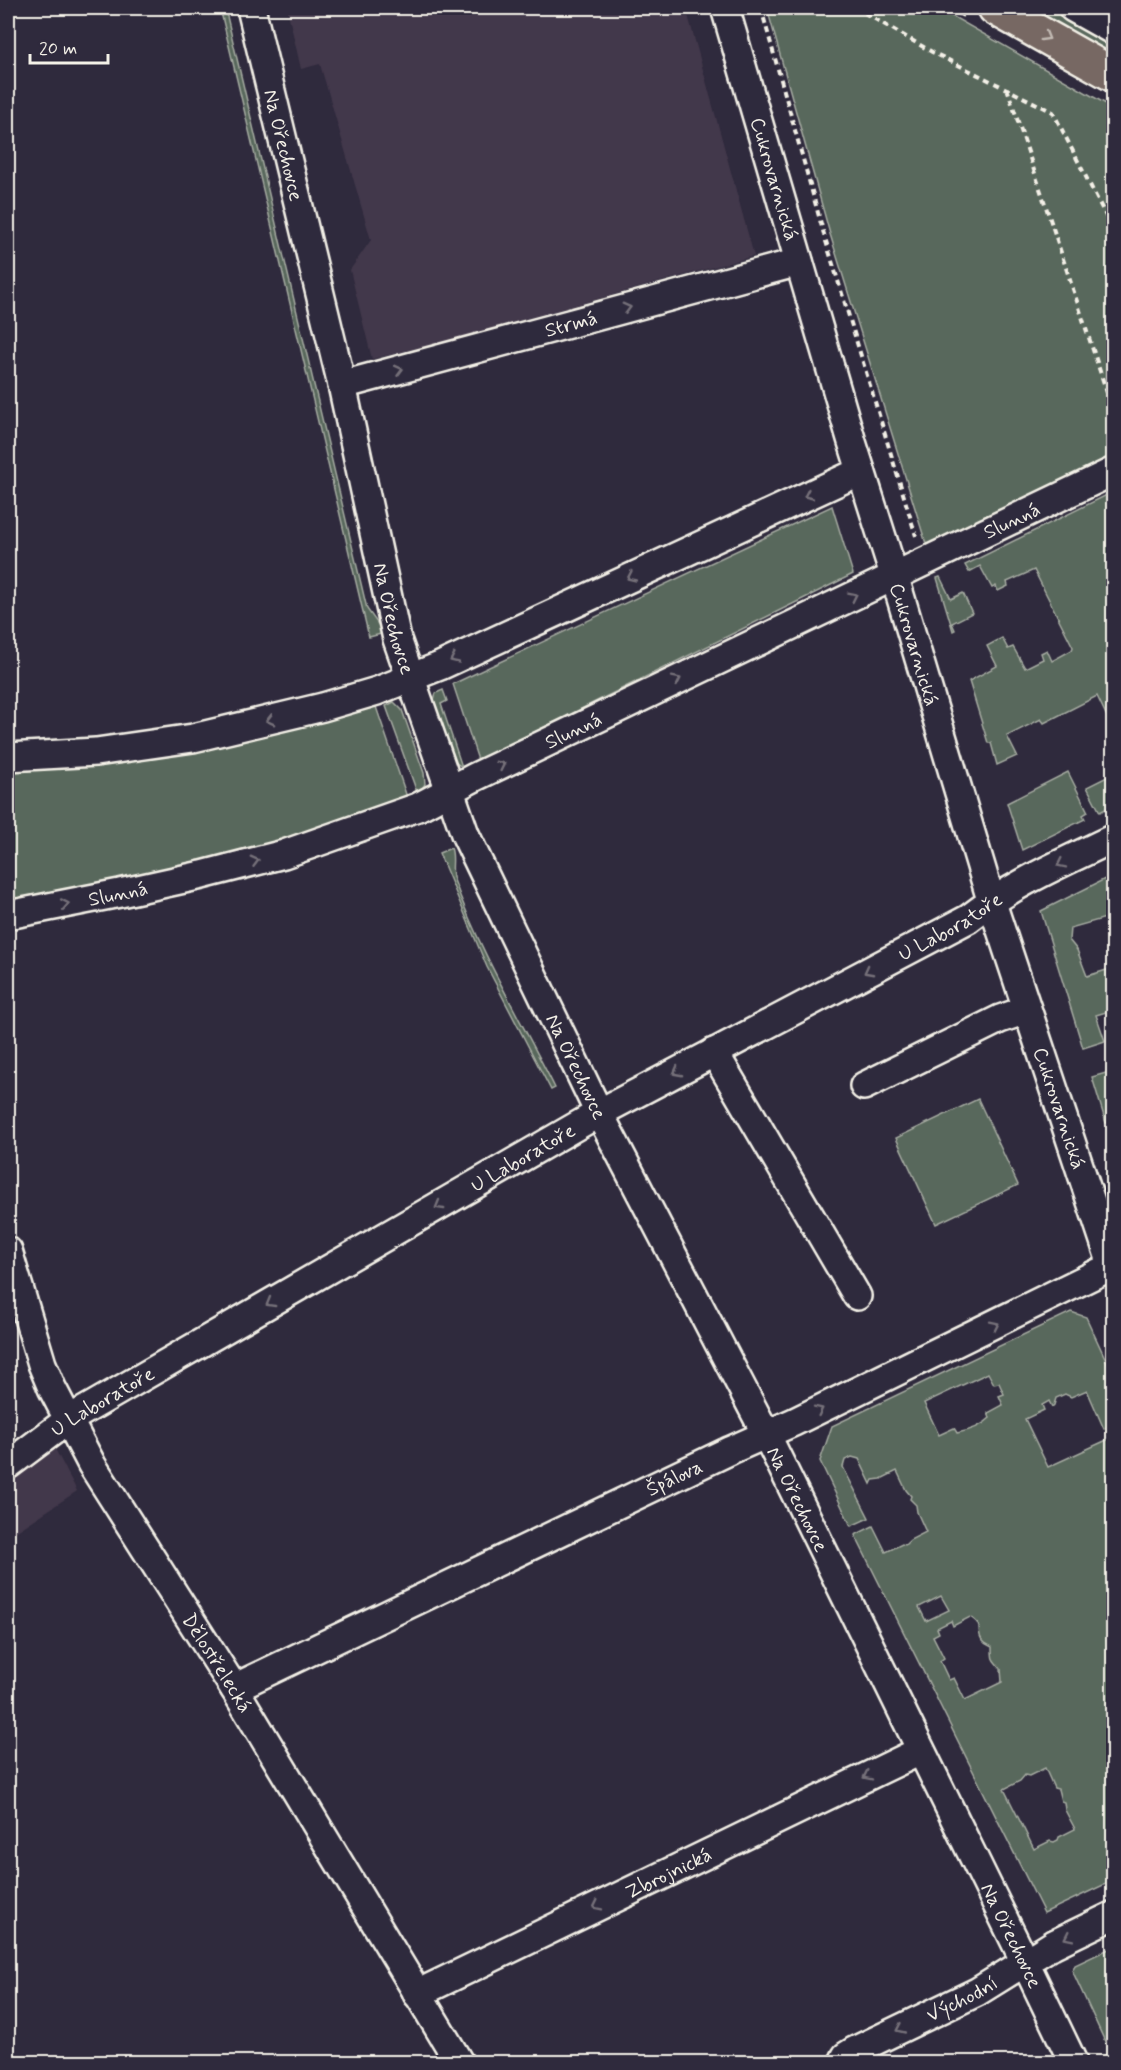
<svg xmlns="http://www.w3.org/2000/svg" width="1121" height="2070" viewBox="0 0 1121 2070" font-family="Mynerve,sans-serif">
<style>
.built{fill:#43384b}
.green{fill:#59675c;stroke:#a6aca2;stroke-width:1.5;fill-rule:evenodd}
.lines{fill:none;stroke-linecap:round;stroke-linejoin:round}
.minor-casing{stroke:#f4f1e8;stroke-width:32}
.major-casing{stroke:#f4f1e8;stroke-width:38}
.path{stroke:#f4f1e8;stroke-width:4;stroke-dasharray:6 4.5;stroke-linecap:butt}
.minor{stroke:#2f2a3d;stroke-width:27}
.major{stroke:#776864;stroke-width:33}
.tram{stroke:#f4f1e8;stroke-width:1.5}
.oneway{stroke:#c2bab3}
.oneway2{stroke:#747079}
.labels{text-anchor:middle;stroke-width:4.5;stroke-linejoin:round;paint-order:stroke}
.street-label{font-size:20px;fill:#f4f1e8;stroke:#2f2a3d}
</style>
<rect width="100%" height="100%" fill="#2f2a3d"/>
<filter id="ink" filterUnits="userSpaceOnUse"><feTurbulence type="fractalNoise" baseFrequency=".0167" numOctaves="2"/><feDisplacementMap in="SourceGraphic" scale="12" xChannelSelector="R" yChannelSelector="G"/><feConvolveMatrix kernelMatrix="1 2 1 2 8 2 1 2 1" color-interpolation-filters="sRGB"/></filter>
<g filter="url(#ink)">
<!-- built -->
<g class="built">
<path d="M287 8H686L754 256 431 345 372 359 350 270 371 240 320 64 301 69Z"/>
<path d="M54 1447 77 1491 8 1537V1480Z"/>
</g>
<!-- green -->
<g class="green">
<path d="M220 8H225L367 609 380 627 381 634 369 637Z"/>
<path d="M767 8H938L1113 108V457L927 547 830 234Z"/>
<path d="M1026 8H1054L1113 42V57Z"/>
<path d="M1113 492V729L1097 696 1044 723 1041 719 1007 736 1017 756 997 765 991 743H988L969 681 997 666 987 646 1002 638 1008 649 1013 647 1025 668 1043 659 1041 653 1047 650 1052 661 1072 650 1073 647 1034 570 1007 582 1008 586 998 591 996 586 992 588 980 566 969 572 965 565Z"/>
<path d="M832 506 853 574 478 760 453 684Z"/>
<path d="M940 577 951 599 963 593 972 613 952 623 955 630 953 631 937 578Z"/>
<path d="M443 690 447 701 441 704 462 767 452 760 433 703 436 693Z"/>
<path d="M374 701 409 803 308 838 8 904V763Z"/>
<path d="M394 702 402 710 424 773 425 784 418 795 386 706Z"/>
<path d="M1068 772 1088 812 1083 815 1085 819 1022 850 1007 803Z"/>
<path d="M1113 774V805L1100 812 1087 787Z"/>
<path d="M451 848C455 858 450 870 454 880 480 952 521 1020 555 1088L551 1090 487 967 439 853Z"/>
<path d="M1113 875V916L1070 928 1069 940 1077 950 1087 976 1113 968V1010L1096 1015 1105 1041 1083 1048 1041 911Z"/>
<path d="M1113 1071V1121L1106 1123 1092 1077Z"/>
<path d="M978 1099 1018 1185 936 1224 896 1138Z"/>
<path d="M1071 1312 1086 1317 1113 1375V1428L1112 1425 1104 1429 1087 1390 1071 1397 1065 1394 1056 1398 1054 1405 1052 1407 1049 1401 1042 1405 1044 1410 1025 1419 1048 1467 1109 1439 1108 1436 1113 1433 1114 1880 1044 1913 855 1535 873 1526 886 1552 902 1544 905 1545 910 1540 926 1532 917 1512 916 1505 910 1499 911 1496 906 1490 897 1471 881 1479 873 1480 871 1484 859 1459 852 1457 845 1460 843 1467 869 1518 851 1526 820 1461 832 1426ZM988 1373 994 1384 999 1383 1004 1394 999 1396 1003 1405 988 1413 990 1418C982 1426 968 1431 957 1433L954 1428 939 1435 924 1403ZM941 1596 949 1610 926 1621 919 1607ZM970 1617C985 1625 975 1633 983 1641 985 1644 989 1645 992 1647 992 1662 993 1659 1001 1669L1002 1682 965 1700 954 1678 949 1680 940 1661 944 1658 933 1636 939 1633 937 1628 951 1621 953 1626ZM1045 1768 1054 1788 1058 1789 1061 1801 1064 1802 1065 1810 1075 1829 1059 1837 1058 1840 1054 1842 1050 1841 1034 1849 1004 1789 1020 1781 1025 1775 1029 1776Z"/>
<path d="M1113 1947V2059L1072 1970 1075 1965Z"/>
</g>
<g class="lines">
<defs>
<g id="minor">
<path id="s1" d="M251 8 342 385 397 639 465 834 599 1113 766 1434 1025 1962 1073 2062"/>
<path id="s2" d="M725 8 852 442 894 575 991 900 1114 1271"/>
<path d="M1073 8 1114 31"/>
<path id="s3" d="M342 385 799 262"/>
<path d="M8 757 96 752 193 738 323 707 377 691 440 666 861 471"/>
<path id="s4" d="M8 915 120 893 202 875 284 854 418 807 475 777 1114 471"/>
<path d="M714 1052 857 1296"/>
<path d="M864 1086 1000 1019 1026 1010"/>
<path id="s5" d="M8 1251 42 1364 52 1388 92 1465 234 1688 459 2062"/>
<path id="s6" d="M8 1465 68 1420 599 1113 968 919C1012 884 1064 862 1114 838"/>
<path id="s7" d="M234 1688 731 1450 794 1422 1114 1265"/>
<path id="s8" d="M417 1994 920 1751"/>
<path id="s9" d="M843 2062 846 2056 854 2051 977 1992 1054 1944 1114 1915"/>
</g>
<path id="major" d="M995 8 1114 75"/>
</defs>
<!-- minor casing -->
<use href="#minor" class="minor-casing"/>
<!-- major casing -->
<use href="#major" class="major-casing"/>
<!-- path -->
<g class="path">
<path d="M761 8 825 238 916 536"/>
<path d="M856 8 932 52 1053 112 1114 232"/>
<path d="M949 8 967 18"/>
<path d="M1007 88 1114 414"/>
</g>
<!-- minor -->
<use href="#minor" class="minor"/>
<!-- major -->
<use href="#major" class="major"/>
<!-- tram -->
<path class="tram" d="M1097 8 1114 17"/>
</g>
<!-- one-way arrows -->
<defs><path id="oneway-chevron" d="M-2-3.5L2.5 0L-2 3.5" fill="none" stroke-width="1.6" stroke-linecap="round" stroke-linejoin="round" transform="scale(1.5)"/></defs>
<use class="oneway" href="#oneway-chevron" transform="translate(1046 37) rotate(30)"/>
<g class="oneway2">
<use href="#oneway-chevron" transform="translate(627 308) rotate(-15)"/>
<use href="#oneway-chevron" transform="translate(399 370) rotate(-15)"/>
<use href="#oneway-chevron" transform="translate(808 495) rotate(155)"/>
<use href="#oneway-chevron" transform="translate(631 577) rotate(155)"/>
<use href="#oneway-chevron" transform="translate(853 596) rotate(-26)"/>
<use href="#oneway-chevron" transform="translate(454 659) rotate(155)"/>
<use href="#oneway-chevron" transform="translate(677 680) rotate(-26)"/>
<use href="#oneway-chevron" transform="translate(270 720) rotate(166)"/>
<use href="#oneway-chevron" transform="translate(501 765) rotate(-26)"/>
<use href="#oneway-chevron" transform="translate(255 861) rotate(-15)"/>
<use href="#oneway-chevron" transform="translate(1061 864) rotate(154)"/>
<use href="#oneway-chevron" transform="translate(65 904) rotate(-11)"/>
<use href="#oneway-chevron" transform="translate(868 971) rotate(152)"/>
<use href="#oneway-chevron" transform="translate(677 1072) rotate(152)"/>
<use href="#oneway-chevron" transform="translate(439 1206) rotate(150)"/>
<use href="#oneway-chevron" transform="translate(270 1303) rotate(150)"/>
<use href="#oneway-chevron" transform="translate(995 1325) rotate(-26)"/>
<use href="#oneway-chevron" transform="translate(819 1410) rotate(-26)"/>
<use href="#oneway-chevron" transform="translate(867 1776) rotate(154)"/>
<use href="#oneway-chevron" transform="translate(597 1906) rotate(154)"/>
<use href="#oneway-chevron" transform="translate(1068 1937) rotate(154)"/>
<use href="#oneway-chevron" transform="translate(900 2029) rotate(155)"/>
</g>
</g>
<g class="labels">
<!-- street labels -->
<g class="street-label">
<text dy="7" stroke="none"><textPath href="#s1" startOffset="141">Na Ořechovce</textPath></text>
<text dy="7" stroke="none"><textPath href="#s2" startOffset="178">Cukrovarnická</textPath></text>
<text dy="7" stroke="none"><textPath href="#s3" startOffset="237">Strmá</textPath></text>
<text dy="7" stroke="none"><textPath href="#s4" startOffset="1084">Slunná</textPath></text>
<text dy="7" stroke="none"><textPath href="#s1" startOffset="627">Na Ořechovce</textPath></text>
<text dy="7" stroke="none"><textPath href="#s2" startOffset="664">Cukrovarnická</textPath></text>
<text dy="7" stroke="none"><textPath href="#s4" startOffset="598">Slunná</textPath></text>
<text dy="7" stroke="none"><textPath href="#s4" startOffset="112">Slunná</textPath></text>
<text dy="7" stroke="none"><textPath href="#s6" startOffset="1086">U Laboratoře</textPath></text>
<text dy="7" stroke="none"><textPath href="#s1" startOffset="1112">Na Ořechovce</textPath></text>
<text dy="7" stroke="none"><textPath href="#s2" startOffset="1150">Cukrovarnická</textPath></text>
<text dy="7" stroke="none"><textPath href="#s6" startOffset="600">U Laboratoře</textPath></text>
<text dy="7" stroke="none"><textPath href="#s6" startOffset="114">U Laboratoře</textPath></text>
<text dy="7" stroke="none"><textPath href="#s7" startOffset="488">Špálova</textPath></text>
<text dy="7" stroke="none"><textPath href="#s1" startOffset="1598">Na Ořechovce</textPath></text>
<text dy="7" stroke="none"><textPath href="#s5" startOffset="465">Dělostřelecká</textPath></text>
<text dy="7" stroke="none"><textPath href="#s8" startOffset="279">Zbrojnická</textPath></text>
<text dy="7" stroke="none"><textPath href="#s1" startOffset="2084">Na Ořechovce</textPath></text>
<text dy="7" stroke="none"><textPath href="#s9" startOffset="136">Východní</textPath></text>
</g>
</g>
<!-- margin -->
<rect width="1121" height="2070" fill="none" stroke="#2f2a3d" stroke-width="30"/>
<rect x="15" y="15" width="1091" height="2040" fill="none" stroke="#f4f1e8" stroke-width="2" filter="url(#ink)"/>
<!-- scale -->
<path d="M30 54v9h78v-9" fill="none" stroke="#f4f1e8" stroke-width="3"/>
<text x="39" y="54" font-size="18" fill="#f4f1e8" stroke="#2f2a3d" stroke-width="4.5" paint-order="stroke">20 m</text>
</svg>
